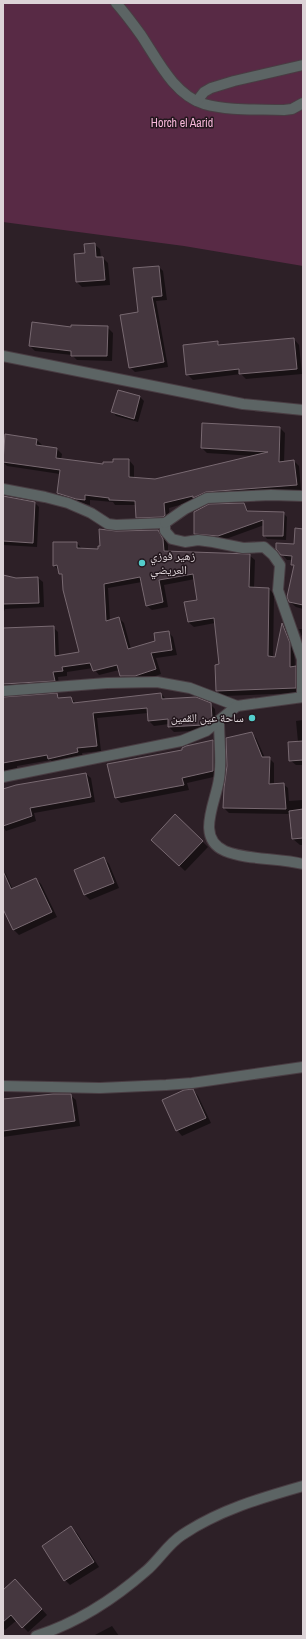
<svg xmlns="http://www.w3.org/2000/svg" width="306" height="1639" viewBox="0 0 306 1639" font-family="'Archivo Narrow','Noto Naskh Arabic',sans-serif">
<style>
.green{fill:#582a45}
.shadow{fill:#0007}
.building{fill:#45373f;stroke:#786971}
.lines{fill:none;stroke-linecap:round;stroke-linejoin:round}
.minor-casing{stroke:#493d43;stroke-width:12}
.tertiary-casing{stroke:#493d43;stroke-width:12}
.minor{stroke:#5c6464;stroke-width:10}
.tertiary{stroke:#5c6464;stroke-width:10}
.poi-dot{fill:#53cdcb;stroke:#23171d;stroke-width:1.5}
.labels{text-anchor:middle;stroke-width:3;stroke-linejoin:round;paint-order:stroke}
.park-label{font-size:12px;fill:#f7b8da;stroke:#23171d}
.poi-label{font-size:12px;fill:#dcd3d7;stroke:#23171d;text-anchor:start}
</style>
<rect width="100%" height="100%" fill="#2d2027"/>
<!-- green -->
<path class="green" d="M3 3H303V266L184 246 3 222Z"/>
<!-- shadow -->
<g class="shadow">
<path d="M94 244 100 249 101 258H103L108 263 110 285 82 287 77 282 86 254Z"/>
<path d="M159 267 163 271 167 300 156 301 168 367 135 372 130 367 139 313Z"/>
<path d="M107 327 113 333 112 361 77 360 72 355 35 351 30 346 72 328Z"/>
<path d="M294 339 299 345 302 374 246 379 241 374 193 380 187 374 218 342 221 346Z"/>
<path d="M119 391 140 397 144 401 138 422 116 416 113 412Z"/>
<path d="M280 428 285 433 284 462 294 461 299 466 301 490 212 496 169 508 170 520 142 522 137 517 136 505H115L113 502 90 500V505L63 498 58 493 60 474 7 466 3 462 6 435 37 440 42 445V447L57 449 62 454 61 460 104 465 114 464V460H129L134 466V479L155 480 254 456 207 453 202 448Z"/>
<path d="M3 498 35 503 39 507 37 547 3 545Z"/>
<path d="M244 504 249 512 283 513 287 517 286 540 267 539 264 535V525L223 540 199 537 195 534Z"/>
<path d="M158 531 163 536 168 545V552L249 555 255 560 254 588 269 589 274 594 273 658H276L283 625 287 629 294 649 295 667 300 672V693L223 696 217 691 220 665 215 623 194 627 188 622 199 601 195 579 164 585 168 607 152 610 146 605 142 582 108 588 110 621 119 618 124 623 131 649 156 641 168 632 173 637 177 655 156 658 161 674 141 681H126L121 676 119 670 99 675 93 668 67 672V676L58 677 59 685 3 693V645L53 627 58 632 59 656 80 653 63 577 54 565 77 543 82 549 99 550 116 532Z"/>
<path d="M303 546V609L296 607 290 602 295 567 293 565V560H287L282 554Z"/>
<path d="M3 576 16 579 38 578 43 582 44 607 5 609 3 614Z"/>
<path d="M299 629H303V639Z"/>
<path d="M56 694 61 699 71 698 76 703 161 694 166 699 210 704 215 709 216 723 208 730 174 732 169 727V724L154 726 149 721 148 713 97 718 101 751 82 753 83 757 54 764 51 760 17 766V772L3 773V698Z"/>
<path d="M303 720V765H296L290 760 298 742 296 721Z"/>
<path d="M251 733 256 738 265 758H269L274 763V784H283L288 788 289 801 303 800V845H300L293 839 290 814 229 813 224 808Z"/>
<path d="M213 741 218 747V776L187 783 189 790 121 803 116 798 108 765 183 751Z"/>
<path d="M86 774 91 778 95 802 34 813 36 821 6 831 3 827V790Z"/>
<path d="M202 841 208 847 185 871 158 845Z"/>
<path d="M104 858 109 864 119 888 90 900 85 895Z"/>
<path d="M3 871 6 874 13 890 36 879 41 884 57 917 19 935 14 930 3 906Z"/>
<path d="M193 1090 198 1096 211 1123 182 1136 177 1130Z"/>
<path d="M70 1095 76 1100 80 1126 3 1137V1100Z"/>
<path d="M71 1528 77 1533 99 1567 70 1585 65 1580Z"/>
<path d="M20 1585 47 1615 28 1632 17 1620 5 1630 3 1628V1591Z"/>
<path d="M112 1626 119 1636H93Z"/>
</g>
<!-- building -->
<g class="building">
<path d="M95 243 96 257H103L105 280 76 282 74 254 85 253 84 244Z"/>
<path d="M159 266 162 296 152 297 164 362 129 368 120 315 138 312 133 268Z"/>
<path d="M32 322 71 327V325L108 326 107 356H71V351L29 346Z"/>
<path d="M294 338 297 369 239 374V369L186 375 183 345 218 341V345Z"/>
<path d="M118 390 140 396 134 419 111 412Z"/>
<path d="M202 423 280 427 279 462 294 460 297 485 206 492 193 498V496L164 503 165 515 163 517 136 518 135 501 109 500V498L85 495V500L76 499 57 493 60 470 3 462 5 434 37 439 36 445 57 448 56 458 103 464V462H113V459H129V477L155 479 268 452 201 448Z"/>
<path d="M3 496 35 502 33 543 3 541Z"/>
<path d="M244 503 247 511 284 512 283 536H263V520L218 536 194 534V512L209 504Z"/>
<path d="M295 528 303 529V605L289 602 287 597 294 565H291L292 556 281 555 276 549V543L294 544Z"/>
<path d="M99 529 116 531 158 530 163 539 164 551 250 554 249 587 269 588 268 656 275 657 282 623 290 643V667L296 666V688L216 691 215 665 219 664 214 618 188 622 184 602 197 600 193 574 159 580 163 602 146 606 140 577 104 584 106 621 119 617 128 649 155 641 154 633 169 631 172 650 151 653 156 669 135 676H120L117 665 93 671 90 663 62 667 63 671 53 672 55 681 3 684V628L54 626 55 656 79 652 63 590 62 574H59L57 565 53 566V542H77V548L98 549V546H100Z"/>
<path d="M3 575 16 578 38 577 39 603 3 604Z"/>
<path d="M57 693 58 698 71 697 73 703 161 693 162 699 196 697 211 703 212 718 203 725 168 727V719L148 721 147 708 93 713 97 746 77 748 78 752 48 759 47 755 3 763V697Z"/>
<path d="M252 732 262 757H270L269 784 284 783 286 809 223 808 224 788 227 766 226 738Z"/>
<path d="M213 740V771L182 778 184 785 115 798 107 764 182 750V748L186 746Z"/>
<path d="M303 741V760L289 761 288 742Z"/>
<path d="M86 773 91 797 30 808 32 816 3 826V789L16 785Z"/>
<path d="M303 809V838L292 839 289 811Z"/>
<path d="M175 814 203 841 179 866 151 840Z"/>
<path d="M104 857 114 883 84 895 74 870Z"/>
<path d="M3 871 11 889 36 878 52 912 13 930 3 909Z"/>
<path d="M193 1089 206 1118 176 1131 162 1100 184 1090Z"/>
<path d="M53 1094H71L75 1121 3 1131V1099Z"/>
<path d="M71 1526 94 1562 64 1581 42 1546Z"/>
<path d="M15 1579 42 1609 22 1628 11 1615 3 1622V1590Z"/>
</g>
<g class="lines">
<defs>
<g id="minor">
<path d="M116 3C125 13 133 24 141 35 157 59 174 95 204 104 229 111 257 109 284 110L292 109 303 103"/>
<path d="M197 101 204 92 211 88 234 81 303 65"/>
<path d="M3 356 243 404 303 410"/>
<path d="M3 489 45 497 68 503 91 513 108 524 116 525 165 523V531L172 539 185 542 198 540 213 542 243 548 264 547 273 555 280 565 278 590 302 659V697"/>
<path d="M165 523 185 509 207 498 271 495 303 496"/>
<path d="M219 722C219 739 222 763 219 779 216 802 195 838 225 851 246 860 280 858 303 864"/>
<path d="M3 1086 100 1088 166 1085 192 1083 303 1067"/>
<path d="M36 1636C77 1623 114 1599 146 1571 158 1561 168 1544 182 1535 219 1510 261 1498 303 1486"/>
</g>
<g id="tertiary">
<path d="M3 691 107 683 157 682 190 688 237 706 303 697"/>
<path d="M3 777 181 741 206 731 237 706"/>
</g>
</defs>
<!-- minor casing -->
<use href="#minor" class="minor-casing"/>
<!-- tertiary casing -->
<use href="#tertiary" class="tertiary-casing"/>
<!-- minor -->
<use href="#minor" class="minor"/>
<!-- tertiary -->
<use href="#tertiary" class="tertiary"/>
</g>
<!-- markers -->
<g class="poi-dot">
<circle cx="142" cy="563" r="4"/>
<circle cx="252" cy="718" r="4"/>
</g>
<g class="labels">
<!-- park labels -->
<g class="park-label">
<text x="182" y="127">Horch el Aarid</text>
</g>
<!-- poi labels -->
<g class="poi-label">
<text x="150" y="560">زهير فوزي<tspan x="150" dy="14">العريضي</tspan></text>
<text x="244" y="722" text-anchor="end">ساحة عين القمين</text>
</g>
</g>
<!-- border -->
<rect width="306" height="1639" fill="none" stroke="#dcd3d7" stroke-width="8"/>
</svg>
